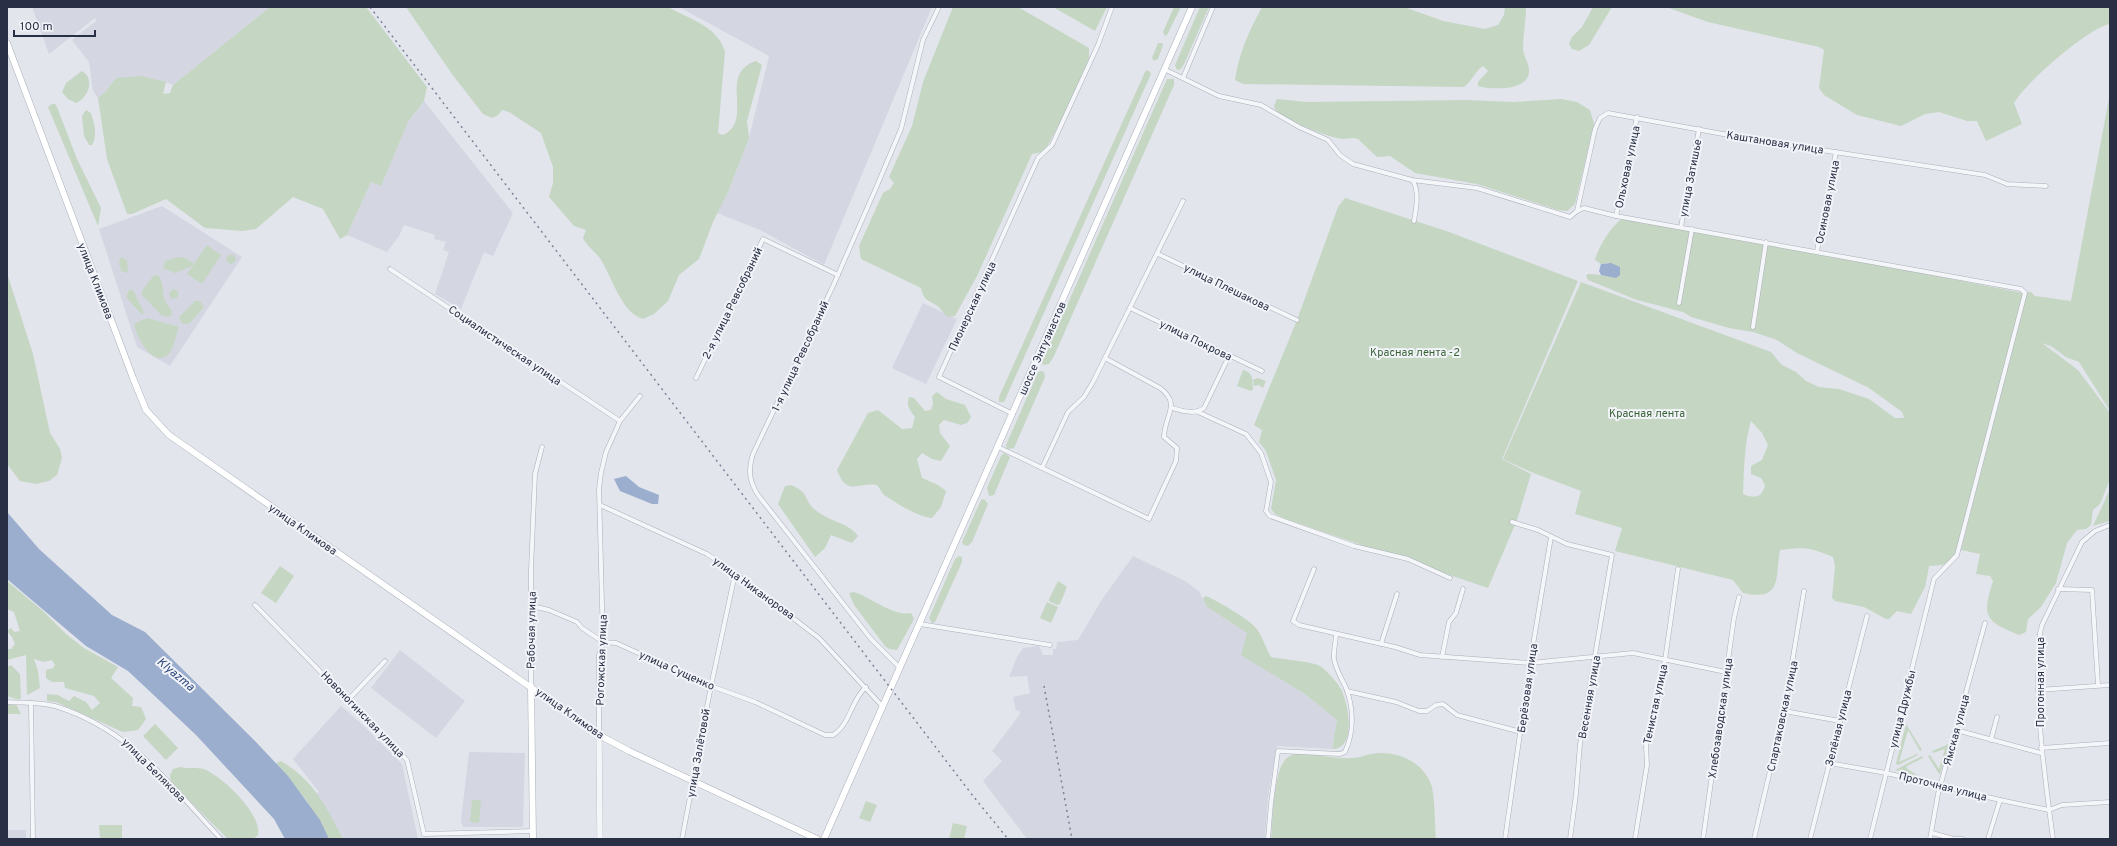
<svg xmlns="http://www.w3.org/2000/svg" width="2117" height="846" viewBox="0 0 2117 846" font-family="Overpass,sans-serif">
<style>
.built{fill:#d4d7e1}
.green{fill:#c5d6c3;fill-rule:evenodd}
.water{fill:#9baece}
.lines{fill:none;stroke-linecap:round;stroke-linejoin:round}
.minor-casing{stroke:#aaafba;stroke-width:5}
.tertiary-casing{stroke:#aaafba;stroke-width:6}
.secondary-casing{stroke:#aaafba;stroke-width:7}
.minor{stroke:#f5f6f9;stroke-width:4}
.tertiary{stroke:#f5f6f9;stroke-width:5.5}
.secondary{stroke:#fff;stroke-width:6}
.rail{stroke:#7a8297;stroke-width:1.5;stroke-dasharray:2 4;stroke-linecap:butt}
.labels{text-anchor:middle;stroke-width:4;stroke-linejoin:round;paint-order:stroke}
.street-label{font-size:11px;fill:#293045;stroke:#f2f4f9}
.park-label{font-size:11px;fill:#386235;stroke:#f2f4f9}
.water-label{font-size:12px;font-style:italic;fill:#2f497d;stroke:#f2f4f9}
</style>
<rect width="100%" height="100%" fill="#e2e5ec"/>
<!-- built -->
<g class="built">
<path d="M32 7H270L173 85 166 82 116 78 105 92 98 98 93 91 89 62 72 40 96 21 95 18 49 54Z"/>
<path d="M679 7H932L824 265 760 230 717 213 728 192 749 138 769 56Z"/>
<path d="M424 101 513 213 493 256 484 252 461 309 435 294 449 252 443 250 446 242 434 239 435 235 404 225 399 236 387 252 347 235 371 182 381 185 408 122Z"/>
<path d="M162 206 242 257 170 366 137 347 99 229Z"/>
<path d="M923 303 957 319 926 384 892 368Z"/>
<path d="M1133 556 1185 581 1199 591 1207 607 1247 633 1305 694 1337 720 1332 749 1277 746 1268 797 1265 839H1027L983 781 1002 761 992 751 1020 714 1019 710 1016 711 1013 697 1030 693 1027 676 1009 677 1017 657 1023 648 1039 646 1043 655H1053V649H1056L1057 642 1078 640 1101 601Z"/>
<path d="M400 650 465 701 436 738 371 688Z"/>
<path d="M341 706 363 725 402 764 418 839H335L309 799 319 792 293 759Z"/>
<path d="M469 752 525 753 523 827H463L461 820Z"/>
<rect x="7" y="830" width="19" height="9"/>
</g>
<!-- green -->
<g class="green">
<path d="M270 7H366L427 87 424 101 408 122 381 186 371 182 347 235 340 239 323 209 293 197 256 229 242 231 205 228 166 199 132 214H127L107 159 98 98 105 92 116 78 141 76 166 82 163 94 170 93 173 85Z"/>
<path d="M406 7H668C689 19 718 26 725 52L718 133 723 135C755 120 717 74 756 61L762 65 747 121 749 138 728 192 713 222 699 259 679 275 668 301 654 314 643 319C620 312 612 275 599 257 594 251 587 246 583 238L586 230 574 226 549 197 553 183V167L541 133 509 112 502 110 498 115 492 118 483 114 452 74Z"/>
<path d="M953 7H1018L1089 48V59L1069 105 1047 147 1042 152 1032 154 977 276 955 316 948 317C944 314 940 307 936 305 927 300 923 299 921 288L861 259 859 246 883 193 890 189 894 183 889 177 912 126 923 82Z"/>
<path d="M1053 7H1107L1095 31Z"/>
<path d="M1174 7H1181L1167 35 1165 36 1163 32Z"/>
<path d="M1200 7H1209L1185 62 1181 69 1177 70 1175 65Z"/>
<path d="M1262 7H1404L1443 21 1485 29 1498 25 1504 15 1505 7H1526C1526 21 1523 34 1523 48 1523 56 1530 64 1529 72 1528 91 1491 90 1478 86V82L1488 71 1483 66C1475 71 1472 81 1464 87L1243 84 1235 80C1239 53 1249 31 1262 7Z"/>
<path d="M1593 7H1612L1589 45 1579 51 1572 49 1569 44 1572 37 1582 27Z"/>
<path d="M1666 7H2110V24C2088 28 2025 83 2014 103L2022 124 1986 141 1977 121H1967L1939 112 1925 114 1901 126 1857 115 1824 95 1819 88 1824 50 1819 47 1708 22Z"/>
<path d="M1158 43H1162L1163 45 1158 59 1154 61 1152 58Z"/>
<path d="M1148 70 1151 74 1004 402H999V397L1145 72Z"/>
<path d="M82 71C96 79 87 99 76 103L68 99 62 92 66 83Z"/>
<path d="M1167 79H1174V85L1054 356 1049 364 1043 365 1042 362Z"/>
<path d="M2110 93V411L2079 362 2066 357 2051 346 2042 343 2078 370 2110 413V479L2100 504 2093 510 2091 525 2086 529 2077 530 2067 543 2056 583 2041 607 2028 619 2026 632 2019 635C1984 621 1982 616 1993 581L1990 576 1976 574 1980 554 1961 550 2027 292H2031L2035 296 2071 301Z"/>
<path d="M1277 99 1307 102 1466 100 1513 102 1562 99 1577 102 1590 110 1594 124 1575 204 1567 211 1558 210 1477 184 1415 173 1390 156 1377 157 1358 139C1353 137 1348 139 1343 139 1330 138 1275 118 1274 106Z"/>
<path d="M52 104H55L57 107 77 159 101 208 98 226 48 107Z"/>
<path d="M86 110 91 113C94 123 98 136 92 145H89L84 136 82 116Z"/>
<path d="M1345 198 1449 232 1578 281 1502 459 1531 474 1517 520 1488 588 1285 519 1275 514 1271 509 1276 480 1266 451 1259 442 1262 430 1254 425 1297 320 1338 207Z"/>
<path d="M1622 219 1870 263 2023 293 1956 554 1943 565 1929 566 1925 587 1911 614 1897 611 1889 619H1886L1864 607 1835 601 1832 598 1835 566 1833 557C1809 547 1805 547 1780 550 1775 577 1783 602 1743 593L1733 580 1615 551 1622 528 1575 514 1581 491 1531 472 1503 459 1581 282 1771 352 1782 365 1796 372 1806 381 1819 387 1839 389 1869 399 1895 418H1904L1902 412 1869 388 1797 353 1777 340 1753 332 1729 328 1691 317 1683 312 1637 300 1588 280 1586 276 1588 274C1600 273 1609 279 1620 275V267L1606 263 1601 264 1595 260C1598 248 1611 226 1622 219ZM1751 421 1762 433 1768 445 1762 460 1751 466V474L1761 478 1765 485C1762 498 1754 499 1743 494 1744 470 1744 444 1751 421Z"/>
<path d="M207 245 221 255 202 284 187 274Z"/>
<circle cx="231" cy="259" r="4.5"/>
<path d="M121 257 127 260 128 273 121 271 119 261Z"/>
<path d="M178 257 186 258 193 263 192 266 175 273 163 268 165 261Z"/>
<path d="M7 273 33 354 50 433 60 449 62 458 57 475 49 481 36 484 20 481 7 464Z"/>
<path d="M154 275 159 276C164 284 162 292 165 301 168 306 172 308 172 315L168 317 161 315 142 295V291Z"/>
<circle cx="174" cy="294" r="4.5"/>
<path d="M129 290H133L144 312 142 315 126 297Z"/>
<path d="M195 301H200L204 307 189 324H183L179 317Z"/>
<path d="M147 318 179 327C175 336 175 350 166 356 151 366 136 335 134 324Z"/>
<path d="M1243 370C1254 373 1252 380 1253 389L1251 391 1237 386Z"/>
<path d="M1041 371 1044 372 1045 377 1014 448 1007 449 1006 445 1038 372Z"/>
<path d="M1258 378 1266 381 1263 388 1259 385 1254 386 1253 380Z"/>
<path d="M937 392 946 399 965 405 971 417 967 423 961 425 944 420 939 425 940 433 950 446 941 461 932 459 922 453 917 459 922 478 938 485 946 491 941 507 932 518C916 516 898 504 884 495 881 492 880 488 877 485 857 482 847 497 837 470L868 413 878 410 902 429 912 428 915 417C910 410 906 406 909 397L914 398 925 411 931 410 933 403 932 396Z"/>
<path d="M1004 453 1010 457 994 495 989 496 987 488 1001 456Z"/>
<path d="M791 485C812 494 802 501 818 512 831 522 849 523 858 536L852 543 831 535 825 548 815 557 778 504 785 486Z"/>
<path d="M2110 489V521L2093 526Z"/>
<path d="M984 499 988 504 972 542 968 546 964 545 962 542 981 500Z"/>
<path d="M959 556 962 557V562L935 622 932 623 929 618 955 559Z"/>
<path d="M280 566 294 576 276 603 261 593Z"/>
<path d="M7 581 43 611 66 634 84 648 118 667 111 678 133 698 132 706 141 707 146 719 138 730 123 732 56 702 47 701V694L58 695 69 701 74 696 86 702 92 710 100 703 94 696 65 688 64 682H52L46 678V670L53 668 55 665 52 660 44 662 34 659 38 671 40 688 27 695 26 655 7 660 8 649H11L15 644 12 637 7 631 11 628 14 632 20 631 14 612 7 609Z"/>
<path d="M1058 581 1067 587 1060 604 1057 605 1049 601V599Z"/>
<path d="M854 592C873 598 891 616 911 613L914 619 897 650 889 649 885 646 854 605 849 593Z"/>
<path d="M1205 596C1212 597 1251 621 1255 627 1263 636 1265 647 1271 657 1281 659 1313 662 1320 666 1326 670 1337 682 1341 689 1348 703 1358 749 1332 749L1337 720 1305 694 1241 655 1247 633 1207 607 1203 599Z"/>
<path d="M1047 602 1058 607 1051 623 1040 618Z"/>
<path d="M11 665 20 674 21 698 19 700 7 696V667Z"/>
<path d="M7 704H16L21 714H7Z"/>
<path d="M155 724 178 748 166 760 143 736Z"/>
<path d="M1906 724 1922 750 1920 751 1908 730 1899 762 1917 754 1918 755 1898 765 1896 764Z"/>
<path d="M1949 744 1940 774H1939L1928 756 1930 755 1939 769 1945 749 1933 753 1932 751Z"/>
<path d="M1307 753C1322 756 1338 759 1353 758 1359 758 1365 755 1371 754 1395 749 1422 761 1431 784 1435 795 1435 827 1436 839H1271C1273 821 1273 769 1287 758 1292 753 1300 754 1307 753Z"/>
<path d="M1922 756 1923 758 1907 766 1906 768 1918 776 1895 770Z"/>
<path d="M281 761C287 765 294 769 299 774 318 790 332 817 343 839H329L306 800 276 763Z"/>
<path d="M180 767C187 769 198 767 204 769 223 777 262 814 258 835L253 839H228L171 783 170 775 173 769Z"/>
<path d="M472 800H481L479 823 470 822Z"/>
<path d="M866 801 877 805 870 822 859 818Z"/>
<path d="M953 823 967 826 964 839H949Z"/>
<path d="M99 825H122V839H100Z"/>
</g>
<!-- water -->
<g class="water">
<path d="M1611 263 1620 267V275L1616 278 1601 275 1599 271 1601 264Z"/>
<path d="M626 476 639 487 659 495 658 504H652L620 491 614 479Z"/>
<path d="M7 512 39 549 112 615 145 632 255 741 288 776 320 820 329 839H285L274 819 196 735 159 700 128 671 86 646 7 579Z"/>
</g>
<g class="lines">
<defs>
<g id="minor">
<path d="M1164 69 1219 96 1261 105 1299 127 1328 140 1340 155 1353 164 1412 180 1477 188 1570 217 1577 211 1584 208 1616 216 2021 289 2025 293 1957 555 1934 579 1870 839"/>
<path d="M1183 78 1213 7"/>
<path d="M1412 180C1420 189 1416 210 1414 221"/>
<path d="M1577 211 1595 129 1600 118 1608 113 1756 140 1985 175 2007 184 2046 186"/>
<path d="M1616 216 1637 117"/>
<path d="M1681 227 1699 129"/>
<path d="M1817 251 1836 152"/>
<path d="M1158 254 1297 320"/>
<path d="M390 269 620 421"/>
<path d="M1679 303 1692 229"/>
<path d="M1130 308 1262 371"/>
<path d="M1753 327 1766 242"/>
<path d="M696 378 763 239 838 275"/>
<path d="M1172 408C1183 411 1194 415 1204 408L1229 356"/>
<path d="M1198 412 1246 434 1261 453 1271 482 1266 511 1270 516 1354 546 1408 559 1450 578"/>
<path d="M1013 414 939 377 1038 158 1052 145 1098 45 1112 7"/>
<path d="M998 447 1149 519 1176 461 1177 448 1164 437C1164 416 1182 404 1160 388L1105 358"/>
<path d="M1042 468 1068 412 1084 397 1093 382 1183 201"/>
<path d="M600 505 707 554 724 565 819 638 883 707"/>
<path d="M1512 522 1538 530 1567 544 1612 555 1580 744 1576 794 1570 839"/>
<path d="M1314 569 1293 621 1299 625 1395 647 1420 655 1530 663 1633 653 1726 672"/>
<path d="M2058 589 2092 590 2098 685"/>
<path d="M255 605 407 760 424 834 533 831"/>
<path d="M532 606 549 610 577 622 582 628 603 642 616 643 711 686 755 702 825 735H833C850 725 851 700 866 687"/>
<path d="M920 624 1050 645"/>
<path d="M1381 644 1397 594"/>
<path d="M1442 657 1449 622 1456 613 1463 589"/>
<path d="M900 668 871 639 758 495C749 481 748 470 753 454L833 286 876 188 901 129 923 40 939 7"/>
<path d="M531 686V570L535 474 542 447"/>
<path d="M2038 690 2110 685"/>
<path d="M1347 691 1396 702 1419 711H1427L1436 705 1443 704 1457 715 1521 732"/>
<path d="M349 699 385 661"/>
<path d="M7 702C23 703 40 702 55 706 130 729 170 785 221 839"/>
<path d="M31 703 33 839"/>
<path d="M1784 711 1840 721"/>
<path d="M1956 730 2041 753"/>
<path d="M599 735V655L603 642 599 489 601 473 606 452 620 421 640 396"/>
<path d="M1991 740 1997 717"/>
<path d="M2041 748 2110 743"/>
<path d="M1829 763 1886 773 2000 800 2049 810 2062 805 2110 802"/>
<path d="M1932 833 1954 839"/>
<path d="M682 839 711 686 735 574"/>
<path d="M1268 839 1271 803 1278 751 1340 754 1345 752C1354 732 1354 709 1346 688 1342 679 1336 670 1334 659 1333 651 1336 642 1336 634"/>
<path d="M1505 839 1530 663 1551 537"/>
<path d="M1635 839 1647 765 1646 746 1665 660 1678 569"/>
<path d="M1703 839 1734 618 1739 597"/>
<path d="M1754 839 1784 711 1804 591"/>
<path d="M1810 839 1867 616"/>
<path d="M1930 839 1938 794 1985 623"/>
<path d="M1955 839H1963"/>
<path d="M1988 839 2000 800"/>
<path d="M2053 839C2044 771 2034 702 2040 633L2042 625 2082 542 2095 531 2110 525"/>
</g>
<path id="tertiary" d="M599 735 600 839"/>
<g id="secondary">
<path d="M7 43 133 378 146 410 169 435 599 735 629 751 817 839"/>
<path d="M531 686 533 839"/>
<path d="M824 839 1192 7"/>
</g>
</defs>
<!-- minor casing -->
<use href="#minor" class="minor-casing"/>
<!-- tertiary casing -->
<use href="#tertiary" class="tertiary-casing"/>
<!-- secondary casing -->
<use href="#secondary" class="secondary-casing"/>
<!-- minor -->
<use href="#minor" class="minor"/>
<!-- tertiary -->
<use href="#tertiary" class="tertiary"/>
<!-- secondary -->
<use href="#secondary" class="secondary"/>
<!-- rail -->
<g class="rail">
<path d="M370 7 973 796 1008 839"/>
<path d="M1044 686 1072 839"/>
</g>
</g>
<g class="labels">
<!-- street labels -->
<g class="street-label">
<text transform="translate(1775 142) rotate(9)" y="4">Каштановая улица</text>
<text transform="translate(1627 167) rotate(-78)" y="4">Ольховая улица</text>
<text transform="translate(1690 178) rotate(-79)" y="4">улица Затишье</text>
<text transform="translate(1827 202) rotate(-79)" y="4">Осиновая улица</text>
<text transform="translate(96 281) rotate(69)" y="4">улица Климова</text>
<text transform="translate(1227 287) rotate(26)" y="4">улица Плешакова</text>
<text transform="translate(732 303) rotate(-64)" y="4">2-я улица Ревсобраний</text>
<text transform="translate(972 306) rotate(-65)" y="4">Пионерская улица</text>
<text transform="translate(1196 340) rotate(26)" y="4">улица Покрова</text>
<text transform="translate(505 345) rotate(34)" y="4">Социалистическая улица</text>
<text transform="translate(1042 348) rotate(-66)" y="4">шоссе Энтузиастов</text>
<text transform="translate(800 356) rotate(-65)" y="4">1-я улица Ревсобраний</text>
<text transform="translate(303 529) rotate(35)" y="4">улица Климова</text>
<text transform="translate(754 588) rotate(36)" y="4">улица Никанорова</text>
<text transform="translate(531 630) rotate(-89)" y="4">Рабочая улица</text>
<text transform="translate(601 660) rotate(-88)" y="4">Рогожская улица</text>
<text transform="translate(677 670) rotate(24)" y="4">улица Сущенко</text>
<text transform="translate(2040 682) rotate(-90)" y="4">Прогонная улица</text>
<text transform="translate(1527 688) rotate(-82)" y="4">Берёзовая улица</text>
<text transform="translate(1589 697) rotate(-80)" y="4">Весенняя улица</text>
<text transform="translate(1655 704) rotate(-78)" y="4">Тенистая улица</text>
<text transform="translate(1902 709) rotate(-76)" y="4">улица Дружбы</text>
<text transform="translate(570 713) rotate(35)" y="4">улица Климова</text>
<text transform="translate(363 714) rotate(46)" y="4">Новоногинская улица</text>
<text transform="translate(1782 716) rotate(-78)" y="4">Спартаковская улица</text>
<text transform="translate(1720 718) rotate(-82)" y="4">Хлебозаводская улица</text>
<text transform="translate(1838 728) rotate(-76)" y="4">Зелёная улица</text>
<text transform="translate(1956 730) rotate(-75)" y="4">Ямская улица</text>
<text transform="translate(698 753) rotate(-80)" y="4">улица Залётовой</text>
<text transform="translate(154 770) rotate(45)" y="4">улица Белякова</text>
<text transform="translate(1943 786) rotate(14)" y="4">Проточная улица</text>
</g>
<!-- park labels -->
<g class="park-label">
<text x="1415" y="356">Красная лента -2</text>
<text x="1647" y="417">Красная лента</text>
</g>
<!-- water labels -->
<g class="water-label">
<text transform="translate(176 674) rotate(40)" y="4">Klyazma</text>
</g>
</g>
<!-- border -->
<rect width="2117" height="846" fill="none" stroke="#293045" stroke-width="16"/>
<!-- scale -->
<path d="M14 30v6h81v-6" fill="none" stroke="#293045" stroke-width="2"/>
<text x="20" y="30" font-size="12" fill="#293045" stroke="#f2f4f9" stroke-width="3" paint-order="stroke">100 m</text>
</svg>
